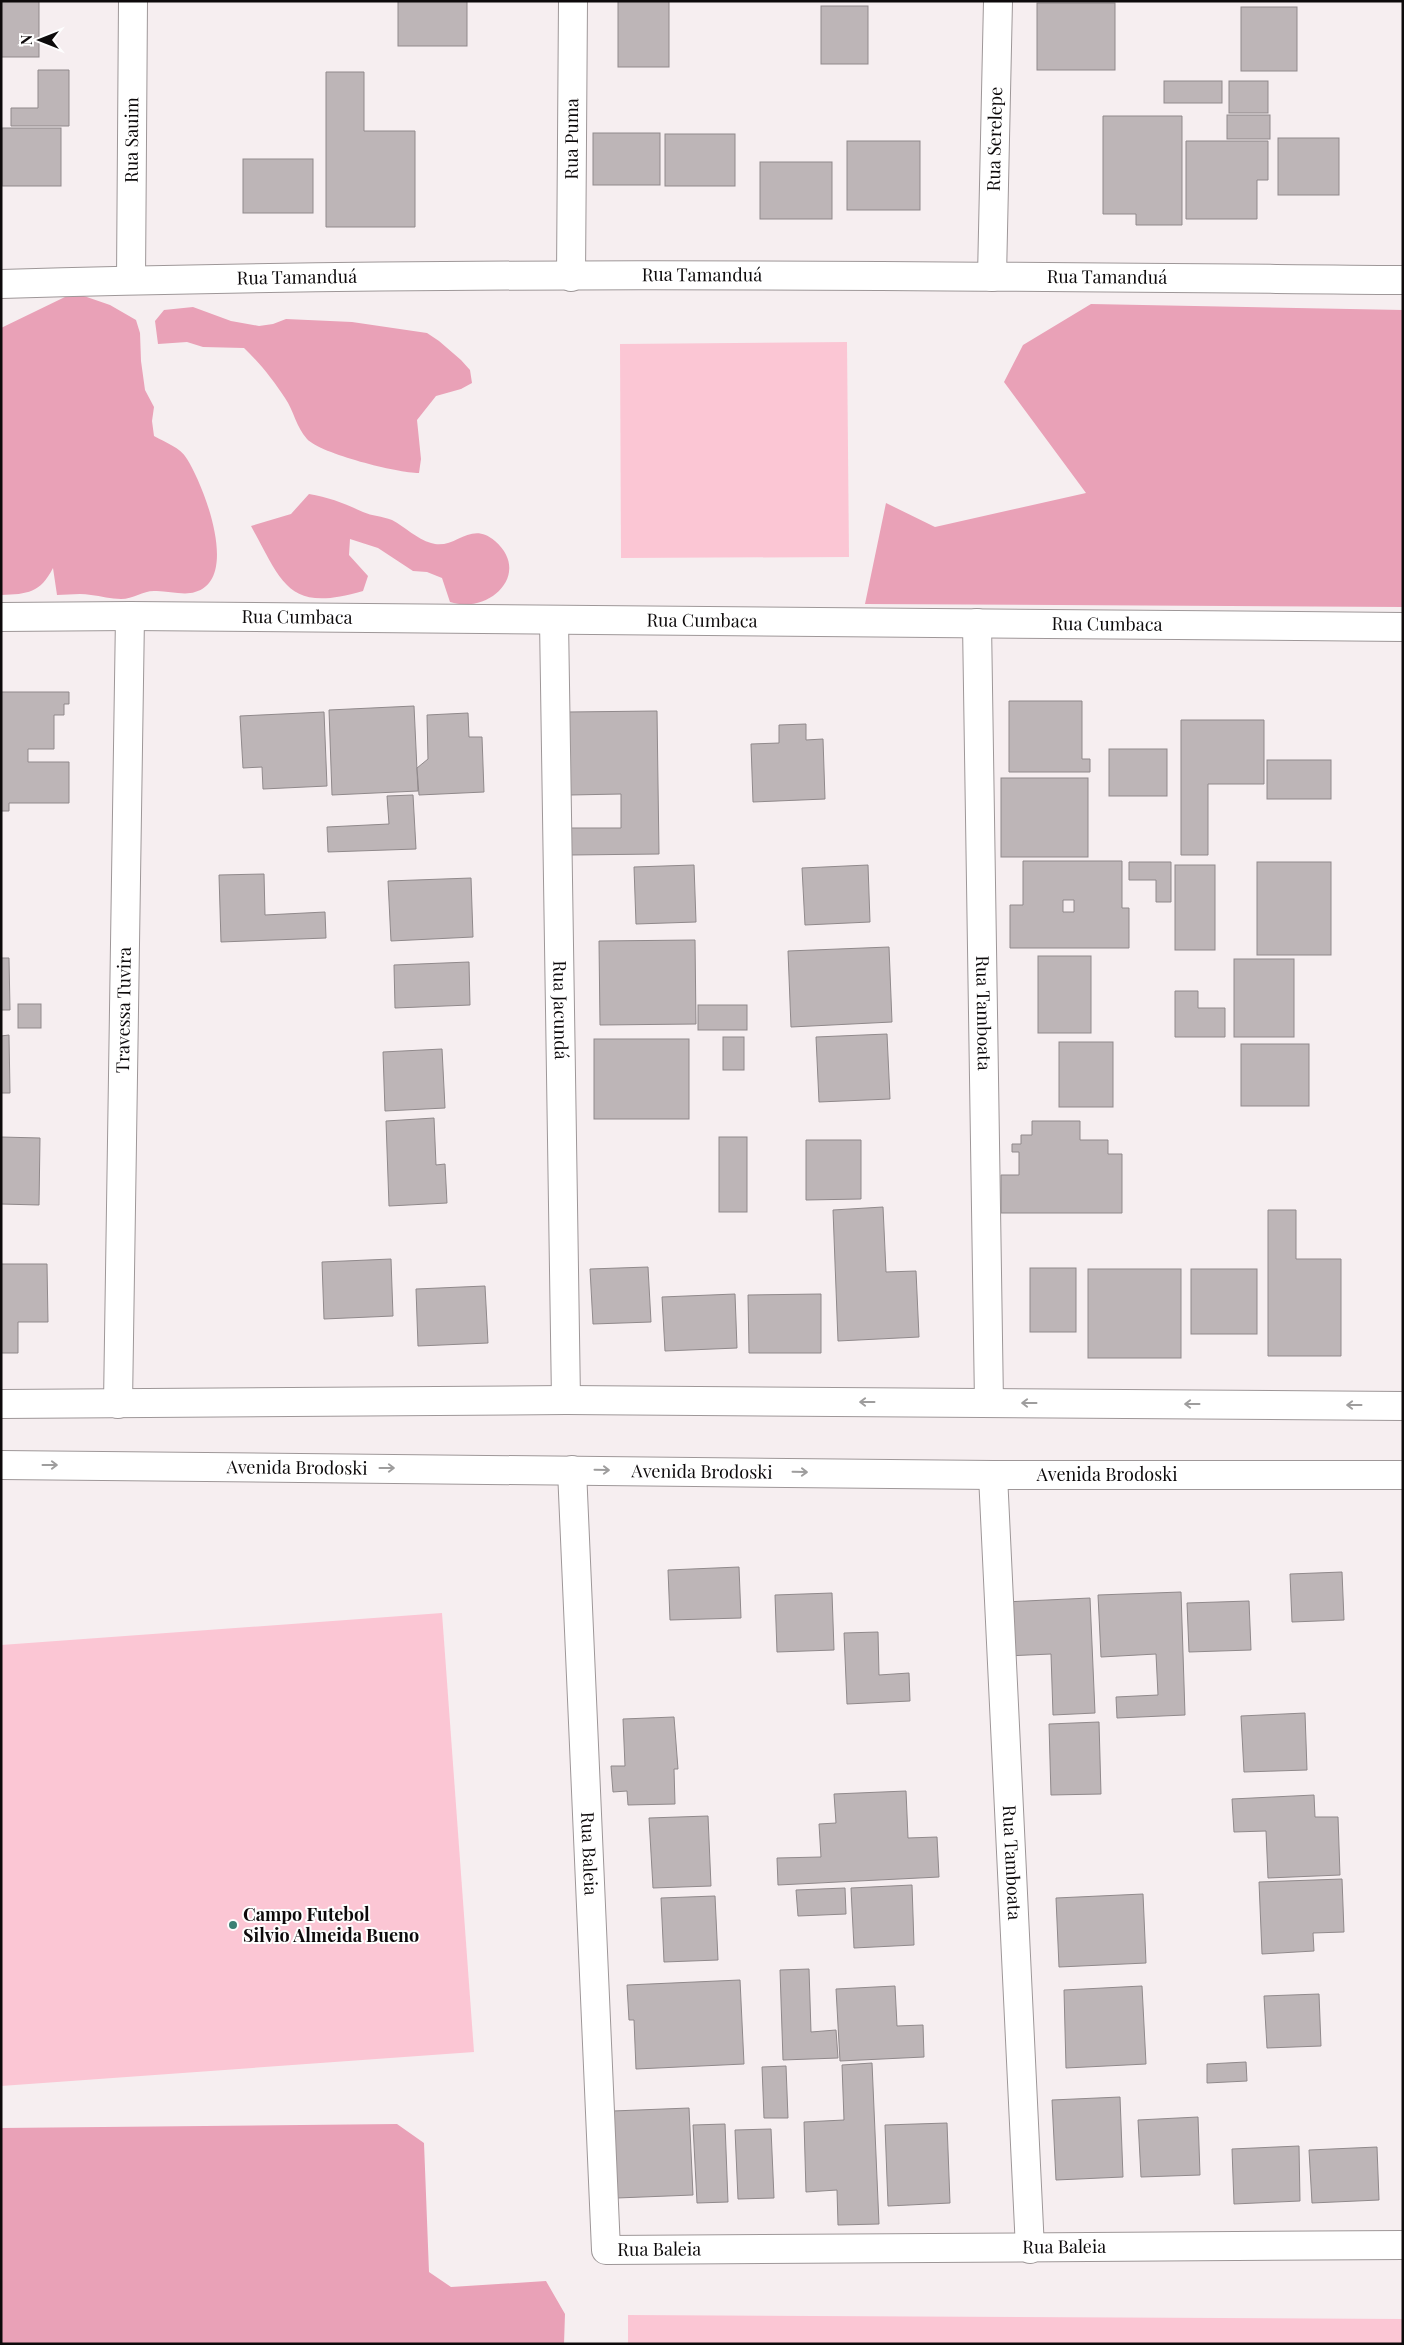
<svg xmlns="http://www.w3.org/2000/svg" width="1404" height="2345" viewBox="0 0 1404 2345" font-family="'Playfair Display',serif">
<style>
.green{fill:#fbc6d4}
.forest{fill:#e9a1b7}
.building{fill:#bdb5b7;stroke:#90898b;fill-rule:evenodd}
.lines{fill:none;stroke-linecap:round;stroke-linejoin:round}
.minor-casing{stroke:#9e9798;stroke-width:30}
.minor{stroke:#fff;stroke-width:28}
.oneway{stroke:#9e9d9d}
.poi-dot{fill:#3c8074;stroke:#fefefe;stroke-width:2}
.labels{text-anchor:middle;stroke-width:4;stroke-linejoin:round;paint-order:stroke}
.street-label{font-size:18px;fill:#0d0a0b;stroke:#fefefe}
.poi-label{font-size:18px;font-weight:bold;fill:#0d0a0b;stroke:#fefefe;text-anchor:start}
</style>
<rect width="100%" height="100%" fill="#f6eef0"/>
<!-- green -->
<g class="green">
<path d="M847 342 849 557 621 558 620 344Z"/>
<path d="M442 1613 474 2052 1 2086V1645Z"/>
<path d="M628 2315 1403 2319V2344H628Z"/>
</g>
<!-- forest -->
<g class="forest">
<path d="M81 295 110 305 136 320 140 333 141 361 145 390 154 407 152 421 154 436C166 443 180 447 187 459 203 484 241 579 195 592 183 596 166 590 154 591 143 591 133 599 121 599 111 599 101 596 91 595 80 593 68 595 57 595L53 568C40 593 28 594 1 595V328L67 296Z"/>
<path d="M1091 304 1403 310V607L865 604 886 503 935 527 1086 493 1004 382 1023 345Z"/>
<path d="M193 307 231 321 259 326 273 324 286 319 352 322 427 333 439 341 461 360 470 370 472 383 461 389 436 396 417 420 421 459 419 473C398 473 321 454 307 439 296 427 294 411 285 398 274 381 259 362 244 348L203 347 187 342 158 344 155 321 164 310Z"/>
<path d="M309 494C329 497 345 504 363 512 372 516 382 516 392 520 405 527 417 539 431 543 455 551 470 519 495 541 532 573 490 615 450 602L442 578 427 572 413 571 378 548 350 539 349 555 368 576 363 591C288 613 283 584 251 526L291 514Z"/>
<path d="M397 2124 424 2143 429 2272 451 2287 546 2281 565 2314 564 2344H1V2128Z"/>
</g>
<!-- building -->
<g class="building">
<rect x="1" y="1" width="38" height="56"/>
<rect x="398" y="1" width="69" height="45"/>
<rect x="618" y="1" width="51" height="66"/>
<rect x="1037" y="3" width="78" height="67"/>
<rect x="821" y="6" width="47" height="58"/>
<rect x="1241" y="7" width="56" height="64"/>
<path d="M38 70H69V126H11V108H38Z"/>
<path d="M326 72H364V131H415V227H326Z"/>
<rect x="1164" y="81" width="58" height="22"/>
<rect x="1229" y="81" width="39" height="32"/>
<rect x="1227" y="115" width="43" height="24"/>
<path d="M1103 116H1182V225H1136V214H1103Z"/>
<rect x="2" y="128" width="59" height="58"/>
<rect x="593" y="133" width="67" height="52"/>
<rect x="665" y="134" width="70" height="52"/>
<rect x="1278" y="138" width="61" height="57"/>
<rect x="847" y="141" width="73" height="69"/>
<path d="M1186 141H1268V180H1257V219H1186Z"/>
<rect x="243" y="159" width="70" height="54"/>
<rect x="760" y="162" width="72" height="57"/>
<path d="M1 692H69V704H64V715H54V749H28V762H69V803H9V811H1Z"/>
<path d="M1009 701H1082V759H1090V772H1009Z"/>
<path d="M414 706 418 791 332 795 329 710Z"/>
<path d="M657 711 659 854 570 855V828H621V794L570 795 568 712Z"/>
<path d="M324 712 327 786 263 789 262 767 243 768 240 716Z"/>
<path d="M468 713 469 737H482L484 792 419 795 417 768 428 759 427 715Z"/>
<path d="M1181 720H1264V784H1208V855H1181Z"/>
<path d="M806 724V740L823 739 825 799 753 802 751 744 779 743V725Z"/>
<rect x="1109" y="749" width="58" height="47"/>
<rect x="1267" y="760" width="64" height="39"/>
<rect x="1001" y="778" width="87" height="79"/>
<path d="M413 795 416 849 328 852 327 827 389 824 387 796Z"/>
<path d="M1023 861H1122V908H1129V948H1010V905H1023ZM1063 900H1074V912H1063Z"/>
<path d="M1129 862H1171V902H1156V880H1129Z"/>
<rect x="1257" y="862" width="74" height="93"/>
<path d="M694 865 696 922 636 924 634 867Z"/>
<path d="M868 865 870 922 805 925 802 868Z"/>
<rect x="1175" y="865" width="40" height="85"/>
<path d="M264 874 265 915 325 912 326 938 221 942 219 875Z"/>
<path d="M471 878 473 937 391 941 388 881Z"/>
<path d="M695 940 696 1024 600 1025 599 941Z"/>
<path d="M889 947 892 1022 791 1027 788 951Z"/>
<rect x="1038" y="956" width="53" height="77"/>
<path d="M1 958H9L10 1010H1Z"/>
<rect x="1234" y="959" width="60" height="78"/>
<path d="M469 962 470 1005 395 1008 394 965Z"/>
<path d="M1175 991H1198V1008H1225V1037H1175Z"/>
<rect x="18" y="1004" width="23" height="24"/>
<rect x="698" y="1005" width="49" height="25"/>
<path d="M887 1034 890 1099 819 1102 816 1037Z"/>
<path d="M9 1035 10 1093H1V1036Z"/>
<rect x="723" y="1037" width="21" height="33"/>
<rect x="594" y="1039" width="95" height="80"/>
<rect x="1059" y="1042" width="54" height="65"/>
<rect x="1241" y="1044" width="68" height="62"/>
<path d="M442 1049 445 1108 385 1111 383 1052Z"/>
<path d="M434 1118 436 1165 445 1164 447 1203 389 1206 386 1121Z"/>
<path d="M1032 1121H1080V1140H1108V1154H1122V1213H1001V1175H1019V1152H1012V1144H1021V1135H1032Z"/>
<path d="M1 1137 40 1138 39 1205 1 1204Z"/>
<rect x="719" y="1137" width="28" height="75"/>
<path d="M806 1140H861V1199L806 1200Z"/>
<path d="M883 1207 886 1272 916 1271 919 1337 838 1341 833 1210Z"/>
<path d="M1268 1210H1296V1259H1341V1356H1268Z"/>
<path d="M391 1259 393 1316 324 1319 322 1262Z"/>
<path d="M1 1264H47L48 1322H18V1353H1Z"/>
<path d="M648 1267 651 1322 593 1324 590 1269Z"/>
<rect x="1030" y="1268" width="46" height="64"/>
<rect x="1088" y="1269" width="93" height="89"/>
<rect x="1191" y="1269" width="66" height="65"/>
<path d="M485 1286 488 1343 418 1346 416 1289Z"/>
<path d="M735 1294 737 1348 665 1351 662 1297Z"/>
<path d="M821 1294V1353H749L748 1295Z"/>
<path d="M739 1567 741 1618 670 1620 668 1570Z"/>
<path d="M1342 1572 1344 1620 1292 1622 1290 1574Z"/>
<path d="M1181 1592 1185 1715 1117 1718 1116 1697 1158 1695 1156 1654 1101 1657 1098 1595Z"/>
<path d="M832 1593 834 1650 777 1652 775 1595Z"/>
<path d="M1090 1598 1095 1713 1053 1715 1051 1654 1005 1656 1004 1602Z"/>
<path d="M1249 1601 1251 1650 1189 1652 1187 1603Z"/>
<path d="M878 1632 879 1675 909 1673 910 1701 847 1704 844 1633Z"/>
<path d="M1305 1713 1307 1770 1244 1772 1241 1716Z"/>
<path d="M674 1717 678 1769H674L675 1804 628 1805 627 1791 613 1792 611 1766H625L623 1719Z"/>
<path d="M1099 1722 1101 1794 1051 1795 1049 1724Z"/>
<path d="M906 1791 908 1838 937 1837 939 1877 778 1885 777 1858 821 1857 819 1824 836 1823 834 1794Z"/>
<path d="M1314 1795 1315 1817H1338L1340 1875 1268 1878 1266 1831 1234 1832 1232 1799Z"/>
<path d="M708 1816 711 1886 653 1888 649 1818Z"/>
<path d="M1342 1879 1344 1932 1313 1933 1314 1951 1262 1954 1259 1882Z"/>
<path d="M912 1885 914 1945 854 1948 851 1888Z"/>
<path d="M845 1888 846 1914 798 1916 796 1890Z"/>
<path d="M1143 1894 1146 1963 1059 1967 1056 1898Z"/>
<path d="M715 1896 718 1960 664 1962 661 1898Z"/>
<path d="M809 1969 811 2032 836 2030 838 2058 783 2060 780 1970Z"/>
<path d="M740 1980 744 2064 636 2069 634 2020H629L627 1985Z"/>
<path d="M895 1986 897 2026 923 2025 924 2057 840 2061 836 1989Z"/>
<path d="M1142 1986 1146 2064 1066 2068 1064 1990Z"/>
<path d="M1319 1994 1321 2046 1267 2048 1264 1996Z"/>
<path d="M1246 2062 1247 2081 1207 2083V2064Z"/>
<path d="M872 2063 879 2224 838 2225 837 2190 806 2192 804 2122 844 2120 842 2065Z"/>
<path d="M786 2066 788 2118H764L762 2067Z"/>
<path d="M1120 2097 1123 2177 1056 2180 1052 2100Z"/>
<path d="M689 2108 693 2195 617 2198 613 2111Z"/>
<path d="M1198 2117 1200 2175 1141 2177 1138 2120Z"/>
<path d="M947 2123 950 2203 888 2206 885 2125Z"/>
<path d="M725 2124 728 2202 697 2203 693 2125Z"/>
<path d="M771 2129 774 2198 738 2199 735 2130Z"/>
<path d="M1299 2146 1300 2201 1234 2204 1232 2149Z"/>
<path d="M1377 2147 1379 2200 1312 2203 1309 2150Z"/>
</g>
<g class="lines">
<defs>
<g id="minor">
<path id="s1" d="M571 277 573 1"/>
<path id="s2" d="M992 277 998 1"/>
<path id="s3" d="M131 280 133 1"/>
<path id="s4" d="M1 284C468 270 936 276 1403 280"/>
<path id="s5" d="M1 617 130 616 1403 627"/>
<path id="s6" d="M554 620 566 1400"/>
<path id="s7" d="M977 623 989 1403"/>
<path d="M1 1404 566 1400 1403 1406"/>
<path id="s8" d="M118 1404 130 616"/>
<path id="s9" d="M1 1465 993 1475H1403"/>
<path id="s10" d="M572 1470 606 2250 1403 2245"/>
<path id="s11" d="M993 1475 1030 2249"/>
</g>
</defs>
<!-- minor casing -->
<use href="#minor" class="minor-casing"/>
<!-- minor -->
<use href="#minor" class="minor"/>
</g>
<!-- one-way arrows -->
<defs><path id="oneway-shaft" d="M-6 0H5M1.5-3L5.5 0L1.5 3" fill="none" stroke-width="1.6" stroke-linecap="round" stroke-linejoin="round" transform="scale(1.25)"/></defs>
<g class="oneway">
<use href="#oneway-shaft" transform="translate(867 1402) rotate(-180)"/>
<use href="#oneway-shaft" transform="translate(1029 1403) rotate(-180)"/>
<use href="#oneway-shaft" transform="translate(1192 1404) rotate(-180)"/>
<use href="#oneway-shaft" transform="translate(1354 1405) rotate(-180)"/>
<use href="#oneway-shaft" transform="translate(50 1465)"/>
<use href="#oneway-shaft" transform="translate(387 1468)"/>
<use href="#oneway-shaft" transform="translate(602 1470) rotate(1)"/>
<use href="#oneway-shaft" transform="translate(800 1472) rotate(1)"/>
</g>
<!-- markers -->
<circle class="poi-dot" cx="233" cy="1925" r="5"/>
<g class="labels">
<!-- street labels -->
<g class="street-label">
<text dy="6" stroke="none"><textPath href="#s1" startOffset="138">Rua Puma</textPath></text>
<text dy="6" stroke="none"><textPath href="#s2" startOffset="138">Rua Serelepe</textPath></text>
<text dy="6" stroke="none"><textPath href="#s3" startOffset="140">Rua Sauim</textPath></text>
<text dy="6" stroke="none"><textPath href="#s4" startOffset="701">Rua Tamanduá</textPath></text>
<text dy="6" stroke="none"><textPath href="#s4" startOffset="1106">Rua Tamanduá</textPath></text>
<text dy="6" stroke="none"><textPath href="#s4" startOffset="296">Rua Tamanduá</textPath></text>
<text dy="6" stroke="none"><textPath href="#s5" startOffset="296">Rua Cumbaca</textPath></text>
<text dy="6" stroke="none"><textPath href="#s5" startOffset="701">Rua Cumbaca</textPath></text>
<text dy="6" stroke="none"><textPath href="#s5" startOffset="1106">Rua Cumbaca</textPath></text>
<text dy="6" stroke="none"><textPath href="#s8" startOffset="394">Travessa Tuvira</textPath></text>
<text dy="6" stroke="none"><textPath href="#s6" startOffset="390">Rua Jacundá</textPath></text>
<text dy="6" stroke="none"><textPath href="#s7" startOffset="390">Rua Tamboata</textPath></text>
<text dy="6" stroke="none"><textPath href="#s9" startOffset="296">Avenida Brodoski</textPath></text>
<text dy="6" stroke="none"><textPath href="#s9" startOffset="701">Avenida Brodoski</textPath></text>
<text dy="6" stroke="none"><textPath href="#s9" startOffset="1106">Avenida Brodoski</textPath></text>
<text dy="6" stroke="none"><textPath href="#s10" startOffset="384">Rua Baleia</textPath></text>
<text dy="6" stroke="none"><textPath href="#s11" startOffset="388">Rua Tamboata</textPath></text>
<text dy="6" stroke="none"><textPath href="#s10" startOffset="1239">Rua Baleia</textPath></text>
<text dy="6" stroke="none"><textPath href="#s10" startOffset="834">Rua Baleia</textPath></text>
</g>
<!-- poi labels -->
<g class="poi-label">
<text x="243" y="1921">Campo Futebol<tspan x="243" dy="21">Silvio Almeida Bueno</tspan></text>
</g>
</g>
<!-- border -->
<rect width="1404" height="2345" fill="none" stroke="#0d0a0b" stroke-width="5"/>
<!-- north arrow -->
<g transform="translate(40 40) rotate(270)" stroke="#fefefe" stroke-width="4" paint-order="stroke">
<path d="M0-4L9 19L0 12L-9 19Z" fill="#0d0a0b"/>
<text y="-8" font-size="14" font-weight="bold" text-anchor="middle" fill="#0d0a0b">N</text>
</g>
</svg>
